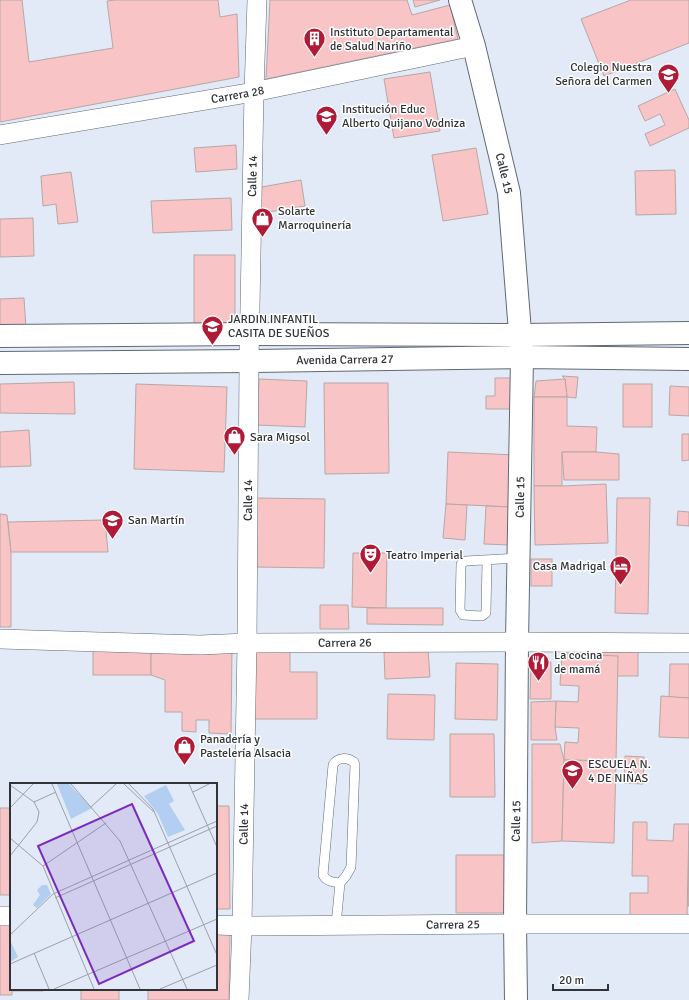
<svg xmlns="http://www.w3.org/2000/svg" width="689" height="1000" viewBox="0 0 689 1000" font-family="Signika,sans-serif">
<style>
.building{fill:#f9c4c5;stroke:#b8a7a7}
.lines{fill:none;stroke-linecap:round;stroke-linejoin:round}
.lane-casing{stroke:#616a74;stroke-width:10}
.street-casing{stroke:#616a74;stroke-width:20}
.secondary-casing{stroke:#616a74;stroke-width:24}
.lane{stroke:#fff;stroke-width:9}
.street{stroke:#fff;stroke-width:19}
.secondary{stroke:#fff;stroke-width:22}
.labels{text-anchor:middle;stroke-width:3;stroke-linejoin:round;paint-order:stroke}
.poi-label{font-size:12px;fill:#303438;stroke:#fff;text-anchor:start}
.street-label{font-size:12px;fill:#303438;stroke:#fff}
.inset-road{fill:none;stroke:#9aa1aa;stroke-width:1}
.view{fill:#7b2cbf;fill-opacity:0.15;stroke:#7b2cbf;stroke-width:2}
.inset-edge{fill:none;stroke:#303438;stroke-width:2}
</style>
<rect width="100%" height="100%" fill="#e1eaf6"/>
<!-- building -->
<g class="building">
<path d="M0 0H22L29 62 113 48 107 1 115 0H218L220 17 237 14 239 77 0 122Z"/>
<path d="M270 0H407L412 15 450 5 458 39 266 79Z"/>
<path d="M413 0H440L415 7Z"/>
<path d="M631 0H689V43L604 76 581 19Z"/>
<path d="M430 72 440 131 394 138 384 79Z"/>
<path d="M675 89 689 120V128L650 146 645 134 665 125 660 114 645 121 638 106Z"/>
<path d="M236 145 237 169 196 172 194 148Z"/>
<path d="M476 148 488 214 443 221 432 155Z"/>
<path d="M675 170 676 214 636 215 635 171Z"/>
<path d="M71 172 78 222 58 224 56 204 43 206 41 176Z"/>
<path d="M301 180 305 206 256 214V188Z"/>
<path d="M231 198 232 230 153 233 151 201Z"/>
<path d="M33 218 34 256 0 257V219Z"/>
<rect x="194" y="255" width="41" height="76"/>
<path d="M24 298 26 329 0 328V299Z"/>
<path d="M562 376 578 377 576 398 567 397 565 379Z"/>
<path d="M495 378H514L513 409H486V396H495Z"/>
<path d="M259 379 307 381 305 427 257 425Z"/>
<path d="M565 379 567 397H534L536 381Z"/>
<path d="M74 382 75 414 0 413V384Z"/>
<path d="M324 383H388L389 473 325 474Z"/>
<path d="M136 384 227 387 224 472 134 469Z"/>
<rect x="623" y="384" width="29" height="43"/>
<path d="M670 386 689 387V416L669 415Z"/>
<path d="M534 397H567V426L597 427 596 452H562V486H534Z"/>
<path d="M29 430 31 466 0 467V432Z"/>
<path d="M682 434H689V460L682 461Z"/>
<path d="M448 452 516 455 512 507 446 504Z"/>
<path d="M562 452H596L619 454V480H564Z"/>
<path d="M606 484 608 543 535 545 534 486H562Z"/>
<path d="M256 498 325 499 324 568 255 567Z"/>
<path d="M617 498H650L648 614 615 613Z"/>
<path d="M446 504 467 505 465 540 443 538Z"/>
<path d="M486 506 512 507 510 545 484 544Z"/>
<path d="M678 511 689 512V526L677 525Z"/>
<path d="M0 514 7 515 11 552V627H0Z"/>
<path d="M105 520 108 552H11L8 522Z"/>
<path d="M353 553H387L386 608 352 607Z"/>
<rect x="531" y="559" width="21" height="27"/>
<path d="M320 605H348L349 629H320Z"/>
<path d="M367 608H443V625L367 624Z"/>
<rect x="93" y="646" width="58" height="29"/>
<path d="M151 646 232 648 231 734 209 733V720H196V732L182 731V712H165V680L151 675Z"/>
<rect x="592" y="648" width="46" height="28"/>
<path d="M252 650H290V672H317V719H252Z"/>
<path d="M428 650 430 677 385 679 384 652Z"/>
<path d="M562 653 618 656 616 761 564 760 565 742 578 743 579 728 555 727 556 701 578 702 579 686 560 685Z"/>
<path d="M531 662H551V699H530Z"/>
<path d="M456 663 498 664 497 720 455 719Z"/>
<path d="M670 664H689V698L669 697Z"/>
<path d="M388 694 435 695 434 740 387 739Z"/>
<path d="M661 696 689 698V738L659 737Z"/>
<path d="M556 701 555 727 557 740H531V702Z"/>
<path d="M450 734H494L495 797H450Z"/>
<path d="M532 744H560L564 760 562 841 532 843Z"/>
<path d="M625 756 644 757 643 784 624 783Z"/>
<path d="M564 760 616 761 614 843 562 841Z"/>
<path d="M216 806H229L230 909H216Z"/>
<rect x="0" y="808" width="11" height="87"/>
<path d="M633 822H647V840L673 841 674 824H689L687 917 630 916V893H648V876H632Z"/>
<path d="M689 831V906H688Z"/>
<path d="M456 855H511L510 913H456Z"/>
<path d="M0 925H11L12 995H0Z"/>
<path d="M216 931H230L229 1000H148V990L119 989V1000H81V989H216Z"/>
<rect x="13" y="989" width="30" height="2"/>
</g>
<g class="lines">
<defs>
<g id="lane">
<path d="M487 560 486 613 482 616 463 615 460 610 461 564 466 561 519 558"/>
<path d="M336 925 340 883 346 876 351 867 355 765 354 762C347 757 337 757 333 765L323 875C326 881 332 882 340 883"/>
</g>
<g id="street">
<path id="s1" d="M0 135 254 92 474 46"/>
<path id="s2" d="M0 639 200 645 247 643 517 642 689 643"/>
<path d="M0 916H11"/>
<path id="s3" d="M216 925 242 926 515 924H689"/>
<path id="s4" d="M239 1000 242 926 247 643 249 361 254 92 257 0"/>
</g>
<g id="secondary">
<path id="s5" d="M460 0 474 46 509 193 522 357 517 642 515 924 516 1000"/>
<path d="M0 336 249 334 520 335 689 333"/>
<path id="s6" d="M0 363 249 361 522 357 689 359"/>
</g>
</defs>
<!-- lane casing -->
<use href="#lane" class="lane-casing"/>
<!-- street casing -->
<use href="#street" class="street-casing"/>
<!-- secondary casing -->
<use href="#secondary" class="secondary-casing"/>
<!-- lane -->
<use href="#lane" class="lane"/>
<!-- street -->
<use href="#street" class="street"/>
<!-- secondary -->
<use href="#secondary" class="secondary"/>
</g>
<!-- icons -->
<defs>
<symbol id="building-pin" viewBox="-11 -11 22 30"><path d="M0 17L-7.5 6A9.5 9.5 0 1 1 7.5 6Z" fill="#af1b37" stroke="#fff"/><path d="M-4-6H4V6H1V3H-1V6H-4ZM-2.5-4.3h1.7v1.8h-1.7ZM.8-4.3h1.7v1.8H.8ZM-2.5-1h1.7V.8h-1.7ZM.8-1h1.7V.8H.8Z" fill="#fff"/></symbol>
<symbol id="school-pin" viewBox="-11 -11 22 30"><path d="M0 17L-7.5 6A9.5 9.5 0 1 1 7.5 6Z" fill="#af1b37" stroke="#fff"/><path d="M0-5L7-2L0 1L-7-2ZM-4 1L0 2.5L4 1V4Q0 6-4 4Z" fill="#fff"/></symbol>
<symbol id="shop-pin" viewBox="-11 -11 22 30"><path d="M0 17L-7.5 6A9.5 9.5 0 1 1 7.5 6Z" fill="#af1b37" stroke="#fff"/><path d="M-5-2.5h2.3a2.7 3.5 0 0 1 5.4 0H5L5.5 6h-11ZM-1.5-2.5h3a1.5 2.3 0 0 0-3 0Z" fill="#fff"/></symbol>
<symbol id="university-pin" viewBox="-11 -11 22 30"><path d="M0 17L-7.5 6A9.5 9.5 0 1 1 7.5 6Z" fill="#af1b37" stroke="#fff"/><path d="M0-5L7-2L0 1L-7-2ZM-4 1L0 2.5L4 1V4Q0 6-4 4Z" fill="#fff"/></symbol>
<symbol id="theatre-pin" viewBox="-11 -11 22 30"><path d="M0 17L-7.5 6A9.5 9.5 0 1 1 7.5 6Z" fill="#af1b37" stroke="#fff"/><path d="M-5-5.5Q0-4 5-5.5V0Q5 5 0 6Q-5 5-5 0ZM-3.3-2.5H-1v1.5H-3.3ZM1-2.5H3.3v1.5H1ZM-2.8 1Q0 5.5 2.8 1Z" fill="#fff"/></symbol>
<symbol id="hotel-pin" viewBox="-11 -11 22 30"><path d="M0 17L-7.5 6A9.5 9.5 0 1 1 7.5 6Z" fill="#af1b37" stroke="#fff"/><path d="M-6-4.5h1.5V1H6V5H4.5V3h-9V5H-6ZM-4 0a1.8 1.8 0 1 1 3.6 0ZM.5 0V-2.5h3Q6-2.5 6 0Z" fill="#fff"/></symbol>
<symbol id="restaurant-pin" viewBox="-11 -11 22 30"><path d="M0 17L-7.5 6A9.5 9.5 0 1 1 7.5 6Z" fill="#af1b37" stroke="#fff"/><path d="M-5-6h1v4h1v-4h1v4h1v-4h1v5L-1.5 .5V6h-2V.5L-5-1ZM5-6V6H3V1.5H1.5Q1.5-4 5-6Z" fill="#fff"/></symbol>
</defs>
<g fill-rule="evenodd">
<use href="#building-pin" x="302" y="26" width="25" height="34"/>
<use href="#school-pin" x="656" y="62" width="25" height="34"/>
<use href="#school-pin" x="314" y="104" width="25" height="34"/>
<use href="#shop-pin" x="250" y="206" width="25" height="34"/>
<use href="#school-pin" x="200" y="314" width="25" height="34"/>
<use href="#shop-pin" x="222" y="424" width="25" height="34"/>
<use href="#university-pin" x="100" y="508" width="25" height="34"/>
<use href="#theatre-pin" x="358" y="542" width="25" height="34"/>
<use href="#hotel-pin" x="608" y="554" width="25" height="34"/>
<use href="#restaurant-pin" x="526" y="650" width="25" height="34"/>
<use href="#shop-pin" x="172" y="734" width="25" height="34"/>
<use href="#school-pin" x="560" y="758" width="25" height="34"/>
</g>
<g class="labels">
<!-- poi labels -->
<g class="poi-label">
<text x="330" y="36">Instituto Departamental<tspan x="330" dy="14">de Salud Nariño</tspan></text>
<text x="652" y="71" text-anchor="end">Colegio Nuestra<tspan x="652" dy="14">Señora del Carmen</tspan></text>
<text x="342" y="113">Institución Educ<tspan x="342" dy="14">Alberto Quijano Vodniza</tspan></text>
<text x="278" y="215">Solarte<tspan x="278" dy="14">Marroquinería</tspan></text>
<text x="228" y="323">JARDIN INFANTIL<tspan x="228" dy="14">CASITA DE SUEÑOS</tspan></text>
<text x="250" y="441">Sara Migsol</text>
<text x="128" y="524">San Martín</text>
<text x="386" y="559">Teatro Imperial</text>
<text x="606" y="570" text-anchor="end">Casa Madrigal</text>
<text x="554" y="659">La cocina<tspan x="554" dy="14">de mamá</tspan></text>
<text x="200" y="743">Panadería y<tspan x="200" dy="14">Pastelería Alsacia</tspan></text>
<text x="588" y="768">ESCUELA N.<tspan x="588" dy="14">4 DE NIÑAS</tspan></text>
</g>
<!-- street labels -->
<g class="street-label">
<text dy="4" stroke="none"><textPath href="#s1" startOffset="241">Carrera 28</textPath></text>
<text dy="4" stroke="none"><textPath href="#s5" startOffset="179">Calle 15</textPath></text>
<text dy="4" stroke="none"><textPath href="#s4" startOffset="824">Calle 14</textPath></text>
<text dy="4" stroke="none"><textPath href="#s6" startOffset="345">Avenida Carrera 27</textPath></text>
<text transform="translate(520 497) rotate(-89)" y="4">Calle 15</text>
<text dy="4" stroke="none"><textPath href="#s4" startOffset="500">Calle 14</textPath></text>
<text dy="4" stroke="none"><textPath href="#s2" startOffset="345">Carrera 26</textPath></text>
<text transform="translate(516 821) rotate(-89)" y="4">Calle 15</text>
<text dy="4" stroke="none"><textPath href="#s4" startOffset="176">Calle 14</textPath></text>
<text dy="4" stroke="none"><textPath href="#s3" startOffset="237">Carrera 25</textPath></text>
</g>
</g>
<!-- overview -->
<g transform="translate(10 783)">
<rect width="207" height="207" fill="#e1eaf6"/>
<path d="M47 1H59L82 25 61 36ZM156 2 164 18 159 21 175 47 158 54 148 31 134 13ZM32 102H37L41 111 27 125 23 122 30 112 27 107ZM0 157 8 174 0 179Z" fill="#b2cef1"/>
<path class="inset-road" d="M42 1 130 206M61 1 110 58 177 206M114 1 145 30M119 1 143 26 207 172M179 1 207 64M0 2 24 19 29 29 27 39 0 73M183 9 199 1M24 19 46 9M81 24 106 1M0 25 23 1M0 55 33 83 84 206M33 83 96 40M43 111 207 38M45 115 207 43M0 152 43 111M24 170 39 206M0 181 207 90M44 206 207 136M150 206 207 182"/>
<path class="view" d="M122 21 184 158 89 201 28 63Z"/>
<rect width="207" height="207" class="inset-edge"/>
</g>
<!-- scale -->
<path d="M553 984v6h55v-6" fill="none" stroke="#303438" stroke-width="2"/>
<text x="559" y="984" font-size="12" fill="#303438" stroke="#ffffff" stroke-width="3" paint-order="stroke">20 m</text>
</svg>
